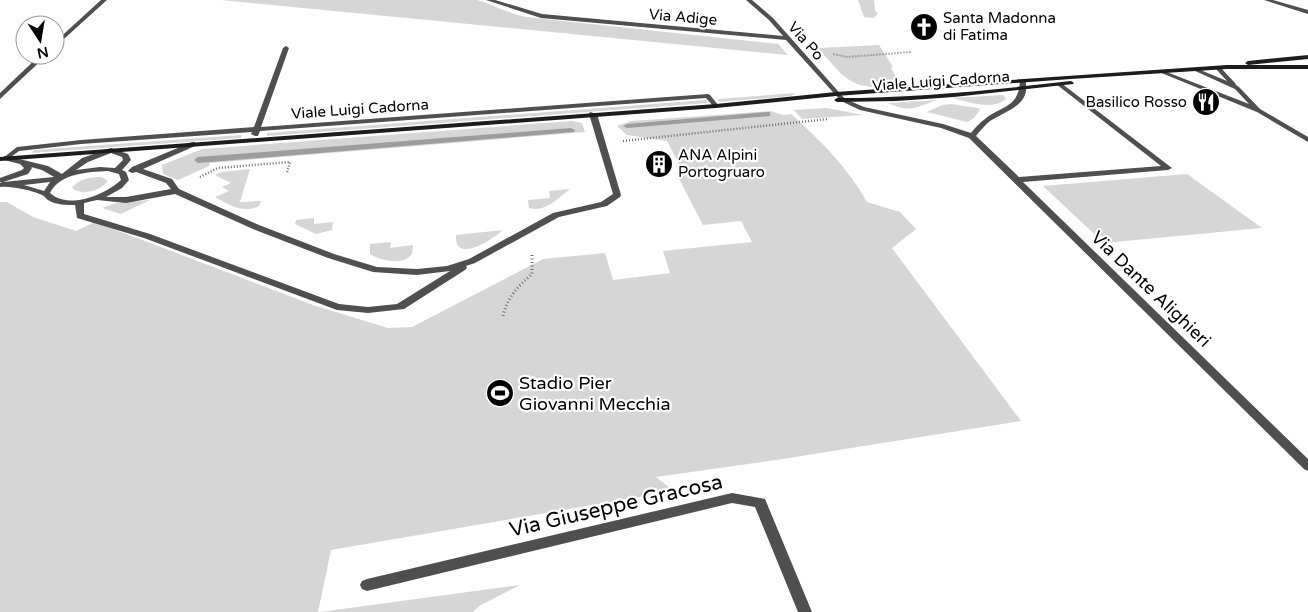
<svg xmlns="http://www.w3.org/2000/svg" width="1308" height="612" viewBox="0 0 1308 612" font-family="'Varela Round',sans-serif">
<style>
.green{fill:#d6d6d6}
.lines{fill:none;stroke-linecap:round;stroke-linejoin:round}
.stream{fill:#9d9d9d;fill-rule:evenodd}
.path-far2{stroke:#717171;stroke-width:2;stroke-dasharray:0.5 1;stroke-linecap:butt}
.path-far1{stroke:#717171;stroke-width:2.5;stroke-dasharray:1 2;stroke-linecap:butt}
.path{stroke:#717171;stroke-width:3;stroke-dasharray:1 2.5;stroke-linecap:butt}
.service{fill:#4f4f4f;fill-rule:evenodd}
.minor{fill:#4f4f4f;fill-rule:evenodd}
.secondary{fill:#1c1c1c;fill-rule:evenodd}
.labels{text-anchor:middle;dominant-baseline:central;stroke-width:4.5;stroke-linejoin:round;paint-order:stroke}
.far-street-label{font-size:15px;fill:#000;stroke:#fff}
.far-poi-label{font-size:15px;fill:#000;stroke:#fff;text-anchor:start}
.street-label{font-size:18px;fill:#000;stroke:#fff}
.poi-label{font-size:18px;fill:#000;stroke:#fff;text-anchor:start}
.near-street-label{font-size:21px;fill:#000;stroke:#fff}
</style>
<rect width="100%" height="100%" fill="#fff"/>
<!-- green -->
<g class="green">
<path d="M 221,0 L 477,0 C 494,5 509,14 526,17 L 778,44 L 788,55 Z"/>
<polygon points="858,0 874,0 875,11 878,13 874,18 864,17"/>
<path d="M 879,45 L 893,67 L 891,68 L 901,87 C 850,89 850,84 818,48 Z"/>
<polygon points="795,93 791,96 719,102 718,99"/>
<path d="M 1003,95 L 1006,99 C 992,111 969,102 952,98 Z"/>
<polygon points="706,100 708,103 267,136 267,133"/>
<path d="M 936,100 C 916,108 909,113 888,103 Z"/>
<polygon points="951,104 978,108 980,110 974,118 967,122 927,112 942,105"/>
<polygon points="827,108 863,115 802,119 794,110"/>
<path d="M 771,111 L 783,115 L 791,114 C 820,140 848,168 867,202 L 900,212 L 916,229 L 892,248 L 1021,421 L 776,460 L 656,477 L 674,491 L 331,550 L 318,612 L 0,612 L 0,202 L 7,202 L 33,217 L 76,231 L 95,222 L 313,305 L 388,328 L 412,327 L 543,259 L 605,253 L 613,280 L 670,273 L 663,251 L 752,242 L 741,221 L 703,225 L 676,173 L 683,172 L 667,141 L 627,135 L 617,126 L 631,121 Z"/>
<polygon points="572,121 582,123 585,132 210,163 209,166 178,180 163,174 162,165 202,149"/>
<polygon points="241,135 241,138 31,153 34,150"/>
<path d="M 250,169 L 240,202 L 261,201 L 259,206 C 242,214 230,205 215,197 L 229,191 L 222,187 L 231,183 L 215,175 L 222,172 Z"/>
<polygon points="1187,174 1262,228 1104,243 1043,186"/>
<path d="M 101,177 L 107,180 L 107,182 C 100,191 81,196 72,188 C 78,179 90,177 101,177 Z"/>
<path d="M 570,189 C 558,198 545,213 529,208 L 528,200 L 550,198 L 549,191 Z"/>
<polygon points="150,200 121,214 102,208 116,203"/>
<polygon points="314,218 314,224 333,222 332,230 316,234 295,224 296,220"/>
<path d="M 503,230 C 495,237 470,255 459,247 C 456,244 456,239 456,235 Z"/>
<path d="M 391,242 L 390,248 L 413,245 L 412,254 C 404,266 381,261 370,254 L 370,244 Z"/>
<polygon points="520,585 479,606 473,612 320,612"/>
</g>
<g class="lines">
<!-- stream -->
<g class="stream">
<polygon points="767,112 770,112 770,116 627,128 623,126 627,124"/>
<polygon points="571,128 575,130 574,132 198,163 194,160 198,157"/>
</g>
<!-- path-far2 -->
<polyline class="path-far2" points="833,54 847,57 911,52"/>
<!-- path-far1 -->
<g class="path-far1">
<polyline points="623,141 828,119"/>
<polyline points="200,177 218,168 290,162 287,173"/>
</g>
<!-- path -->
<path class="path" d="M 503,316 C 507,298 518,286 532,274 L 532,255"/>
<!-- service -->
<path class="service" d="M 590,112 L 597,114 L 621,195 L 620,197 L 607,206 L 559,217 L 475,263 L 466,266 L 467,268 L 465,270 L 404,309 L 368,313 L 337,310 L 144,238 L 77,218 L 75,205 C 67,205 56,205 48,200 C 45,198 46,197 42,195 C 30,190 12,186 0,187 L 0,183 L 2,182 L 0,182 L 0,178 L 22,170 L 24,168 L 20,164 L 4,160 L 4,156 L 7,156 L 48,166 L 62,174 L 82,158 L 111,148 L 128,154 L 131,160 L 122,170 L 126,172 L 129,180 L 122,188 L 106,197 L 126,197 L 171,189 L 166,183 L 136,172 L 132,173 L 128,171 L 132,167 L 192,142 L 195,142 L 195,146 L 143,169 L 172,179 L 179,189 L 259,225 L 334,254 L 377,267 L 417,269 L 447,266 L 469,259 L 553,213 L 601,202 L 613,194 L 589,114 ZM 111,153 L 122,157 L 123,160 L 115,168 L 100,167 L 76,170 L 88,162 ZM 31,167 L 42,170 L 54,177 L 3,182 L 28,174 L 32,168 ZM 108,171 L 119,174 L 121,180 C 105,195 69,210 50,193 C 60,173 88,172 108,171 ZM 50,182 L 44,191 L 24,185 ZM 175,194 L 253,229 L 328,258 L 373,272 L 417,275 L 450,271 L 397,304 L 368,307 L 339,304 L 150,234 L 84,214 L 84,203 L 97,200 L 126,203 Z"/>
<!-- minor -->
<g class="minor">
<polygon points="101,0 107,0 55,47 55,42"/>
<path d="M 486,0 L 495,0 L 542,14 L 783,36 L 769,20 L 746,0 L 752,0 L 773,18 L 845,99 L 864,107 L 943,124 L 971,133 C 975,128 979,123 985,119 C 1003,105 1019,108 1020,80 L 1025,79 C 1032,105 1007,110 990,121 C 985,125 980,131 976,136 L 1019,177 L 1161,166 L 1056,84 L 1061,83 L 1172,168 L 1168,170 L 1023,182 L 1308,459 L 1308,471 L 1304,469 L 969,138 L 941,128 L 860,110 L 841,101 L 786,40 L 541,18 Z"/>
<polygon points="1264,0 1273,0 1308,10 1308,14"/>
<polygon points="286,46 289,48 261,127 708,94 710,95 719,106 714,107 706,98 260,131 258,136 255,136 251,134 252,132 81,144 19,151 7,160 3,158 17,147 81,140 254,127 283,48"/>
<polygon points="40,55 47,55 0,99 0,93"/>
<polygon points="1216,67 1220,67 1235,83 1236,85 1239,87 1260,109 1308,137 1308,142 1257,112 1159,72 1164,71 1249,104 1235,89 1193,70 1198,69 1227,81 1216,69"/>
<polygon points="732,493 765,499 812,612 798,612 755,507 732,503 367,591 362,589 360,585 362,581 367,579"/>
</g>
<!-- secondary -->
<g class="secondary">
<polygon points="1308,55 1308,59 1248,65 1245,63 1248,61"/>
<polygon points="1227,65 1308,65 1308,69 1227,69 1071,79 836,96 716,108 0,161 0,157 716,104 836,92"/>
<path d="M 1071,81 L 1074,83 L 1073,84 L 954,97 L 896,101 L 837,102 L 834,100 L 837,98 C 915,98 993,90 1071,81 Z"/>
</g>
</g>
<!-- icons -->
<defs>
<g id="church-disc" transform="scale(1.4375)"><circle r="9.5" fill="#000" stroke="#fff"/><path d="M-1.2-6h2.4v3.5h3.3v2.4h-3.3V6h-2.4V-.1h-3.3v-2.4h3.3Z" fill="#fff"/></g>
<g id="restaurant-disc" transform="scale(1.4375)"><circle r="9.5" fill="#000" stroke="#fff"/><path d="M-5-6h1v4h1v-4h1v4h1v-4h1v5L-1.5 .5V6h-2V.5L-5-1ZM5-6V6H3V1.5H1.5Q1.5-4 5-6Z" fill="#fff"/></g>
<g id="building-disc" transform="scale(1.4375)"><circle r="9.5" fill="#000" stroke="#fff"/><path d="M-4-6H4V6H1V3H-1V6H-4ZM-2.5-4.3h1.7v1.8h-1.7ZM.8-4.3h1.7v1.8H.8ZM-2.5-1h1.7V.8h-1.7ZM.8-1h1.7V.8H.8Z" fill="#fff"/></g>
<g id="stadium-disc" transform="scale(1.4375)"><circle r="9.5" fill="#000" stroke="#fff"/><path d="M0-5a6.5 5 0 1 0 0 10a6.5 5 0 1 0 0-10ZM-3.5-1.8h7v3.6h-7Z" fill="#fff"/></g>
</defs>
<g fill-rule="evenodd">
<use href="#church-disc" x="924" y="27"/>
<use href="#restaurant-disc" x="1206" y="102"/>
<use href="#building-disc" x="659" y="164"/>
<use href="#stadium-disc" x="500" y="393"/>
</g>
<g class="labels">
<!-- far-street labels -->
<g class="far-street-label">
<text transform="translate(683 17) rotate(5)">Via Adige</text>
<text transform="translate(806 41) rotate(49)">Via Po</text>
<text transform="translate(941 81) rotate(-4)">Viale Luigi Cadorna</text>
<text transform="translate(360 109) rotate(-4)">Viale Luigi Cadorna</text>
</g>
<!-- far-poi labels -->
<g class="far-poi-label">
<text x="943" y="18">Santa Madonna<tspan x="943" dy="17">di Fatima</tspan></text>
<text x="1187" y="102" text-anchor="end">Basilico Rosso</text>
<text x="678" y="155">ANA Alpini<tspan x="678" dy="17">Portogruaro</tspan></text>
</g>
<!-- street labels -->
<g class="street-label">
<text transform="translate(1151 289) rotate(44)">Via Dante Alighieri</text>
</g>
<!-- poi labels -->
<g class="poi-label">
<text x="519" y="383">Stadio Pier<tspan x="519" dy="21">Giovanni Mecchia</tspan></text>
</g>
<!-- near-street labels -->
<g class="near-street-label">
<text transform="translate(616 506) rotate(-13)">Via Giuseppe Gracosa</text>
</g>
</g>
<!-- north arrow -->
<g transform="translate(40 40) rotate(168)"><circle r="24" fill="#ffffff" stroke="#999999"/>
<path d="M0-4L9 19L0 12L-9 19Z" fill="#000000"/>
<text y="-8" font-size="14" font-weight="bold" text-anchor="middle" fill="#000000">N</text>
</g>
</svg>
